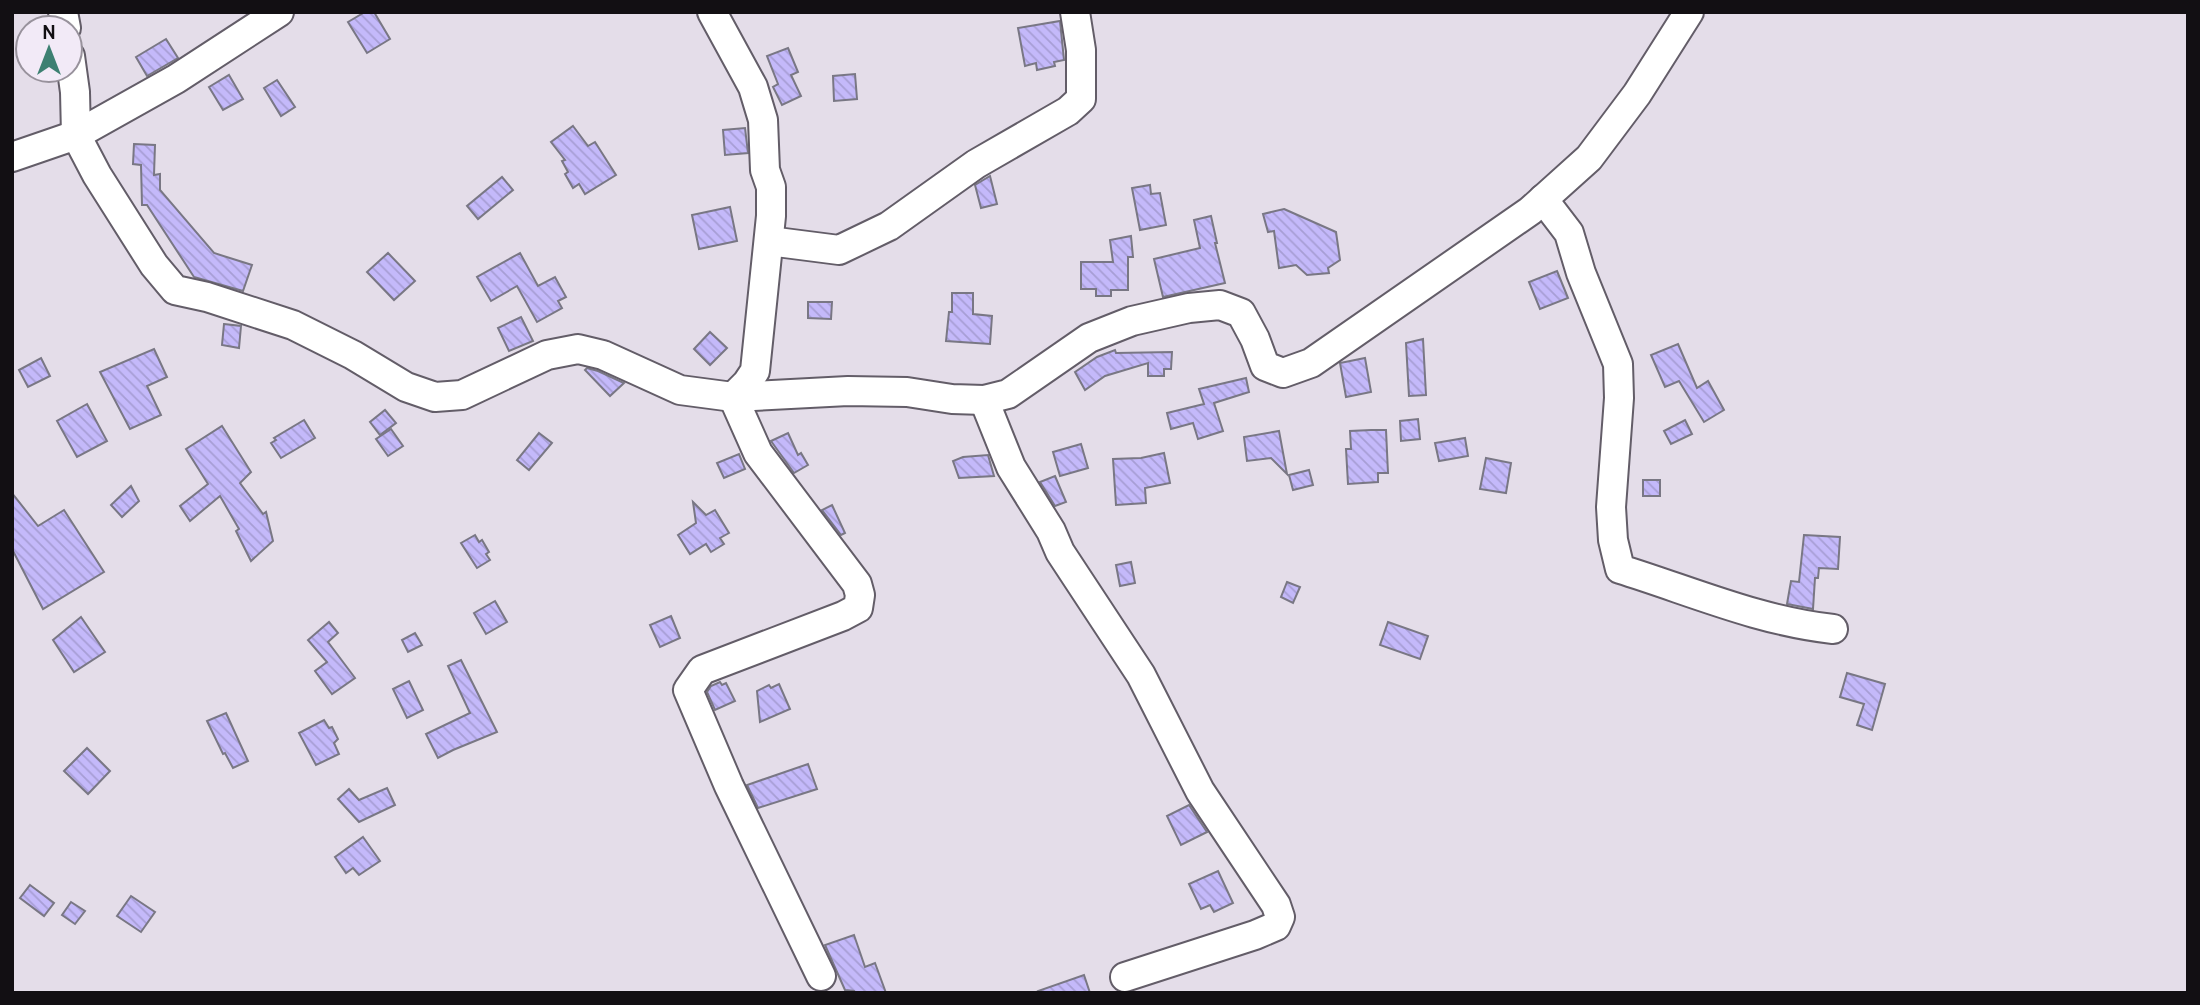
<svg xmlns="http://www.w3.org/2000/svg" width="2200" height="1005" viewBox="0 0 2200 1005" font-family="Cabin,sans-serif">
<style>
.building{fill:url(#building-back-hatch);stroke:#797784;stroke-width:2}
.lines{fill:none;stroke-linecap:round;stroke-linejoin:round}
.minor-casing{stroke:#635d68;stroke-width:32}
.minor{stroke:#fff;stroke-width:28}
</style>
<defs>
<pattern id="building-back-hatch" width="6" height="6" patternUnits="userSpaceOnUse" patternTransform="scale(1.75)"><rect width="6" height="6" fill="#c4b9fa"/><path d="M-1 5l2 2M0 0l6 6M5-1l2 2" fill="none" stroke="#a79ed5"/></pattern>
</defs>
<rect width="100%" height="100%" fill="#e4dde9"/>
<!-- building -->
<g class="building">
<polygon points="365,12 374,12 390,39 367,53 348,22"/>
<polygon points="1060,21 1064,60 1054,62 1055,66 1037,70 1036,63 1025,66 1018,28"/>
<polygon points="166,39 178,58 147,76 136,57"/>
<polygon points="788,48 798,72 791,75 801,96 782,105 773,87 778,84 767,56"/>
<polygon points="855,74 857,99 834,101 833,76"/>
<polygon points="229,75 243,99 223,110 209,87"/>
<polygon points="277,80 295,107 281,116 264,88"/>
<polygon points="573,126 588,146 595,142 616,175 585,194 579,184 573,188 565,174 568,172 562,161 565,160 551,142"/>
<polygon points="745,128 748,153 725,155 723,130"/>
<polygon points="134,144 155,145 154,175 160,174 160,190 214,253 252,265 243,291 194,277 147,205 142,205 141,165 133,164"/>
<polygon points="990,176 997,204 981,208 975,185"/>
<polygon points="502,177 513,190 478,219 467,206"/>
<polygon points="1150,185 1151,194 1160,193 1166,225 1140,230 1132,188"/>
<polygon points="730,207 737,241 699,249 692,215"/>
<polygon points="1284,209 1336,232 1340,260 1328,268 1329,273 1307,275 1296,265 1279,268 1274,231 1268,232 1263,214"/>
<polygon points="1211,216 1217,243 1215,243 1225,283 1163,297 1154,259 1200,248 1194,220"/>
<polygon points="1131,236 1133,257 1128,257 1128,290 1111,290 1111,296 1096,296 1096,289 1081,289 1081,262 1113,262 1110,240"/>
<polygon points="388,253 415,281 394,300 367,272"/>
<polygon points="520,253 538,286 555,277 566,297 558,301 562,308 537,322 517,286 491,301 477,277"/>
<polygon points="1557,271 1568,298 1540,309 1529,282"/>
<polygon points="952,293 973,293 973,314 992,316 990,344 946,341 949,312 952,312"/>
<polygon points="808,302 832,302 831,319 808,318"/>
<polygon points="521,317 533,341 509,351 498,328"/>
<polygon points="224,324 241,326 239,348 222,345"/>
<polygon points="710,332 727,348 710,365 694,349"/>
<polygon points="1423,339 1426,395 1409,396 1406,343"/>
<polygon points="1678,344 1697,388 1708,381 1724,410 1704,422 1679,381 1665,387 1651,355"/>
<polygon points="154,349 167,377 147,386 161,415 130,429 100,372"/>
<polygon points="1115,350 1116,353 1172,352 1171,369 1164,369 1164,376 1148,376 1148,363 1105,376 1085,390 1075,372 1097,357"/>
<polygon points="41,358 50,376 28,387 19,370"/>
<polygon points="1365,358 1371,392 1346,397 1340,363"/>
<polygon points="587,368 598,371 624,383 610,396 585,370"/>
<polygon points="1246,378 1249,392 1214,403 1223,431 1198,439 1193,423 1171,429 1167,413 1204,404 1199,389"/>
<polygon points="87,404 107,441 77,457 57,421"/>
<polygon points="385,410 396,423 380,435 370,422"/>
<polygon points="1418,419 1420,439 1401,441 1400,421"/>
<polygon points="304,420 315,438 281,458 271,443 276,440 274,438"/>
<polygon points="1685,420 1692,434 1671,444 1664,431"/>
<polygon points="222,426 251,472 240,483 263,514 266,512 273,541 251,561 236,531 239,529 220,496 190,521 180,506 208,484 186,449"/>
<polygon points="391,429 403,446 388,456 376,439"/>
<polygon points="1371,430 1386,430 1388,473 1378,473 1378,482 1348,484 1346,449 1351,449 1350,431"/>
<polygon points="1279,431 1287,474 1271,458 1247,461 1244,437"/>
<polygon points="539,433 552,443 529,470 517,460"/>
<polygon points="788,433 798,455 801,453 808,465 794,473 771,441"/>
<polygon points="1465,438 1468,456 1439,461 1435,443"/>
<polygon points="1081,444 1088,468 1060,476 1053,452"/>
<polygon points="1164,453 1170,483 1145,488 1146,503 1116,505 1113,459 1141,458"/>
<polygon points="739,454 745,469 724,478 717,463"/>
<polygon points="988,455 994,476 959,478 953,461 963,457"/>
<polygon points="1486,458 1511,463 1506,493 1480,489"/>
<polygon points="1309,470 1313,485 1293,490 1289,475"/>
<polygon points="1055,476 1066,502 1055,506 1040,482"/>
<rect x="1643" y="480" width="17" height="16"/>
<polygon points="131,486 139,501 122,517 111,505"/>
<polygon points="12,493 38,526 64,510 104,572 43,609 12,549"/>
<polygon points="693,502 706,515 715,510 729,533 720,538 724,544 711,552 706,544 690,554 678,535 696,523"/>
<polygon points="832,505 845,533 841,535 822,510"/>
<polygon points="475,535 479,542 482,540 489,552 486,554 490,560 477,568 461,543"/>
<polygon points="1804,535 1840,537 1838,569 1819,568 1818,578 1815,578 1813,609 1787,604 1791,581 1799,582"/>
<polygon points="1131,562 1135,583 1120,586 1116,565"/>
<polygon points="1287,582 1300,587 1293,603 1281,597"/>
<polygon points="495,601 507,622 486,634 474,613"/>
<polygon points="671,616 680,638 660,647 650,625"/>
<polygon points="81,617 105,652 74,672 53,640"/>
<polygon points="329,622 338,633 328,642 355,678 332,694 315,671 327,662 308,640"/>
<polygon points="1388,622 1428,636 1420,659 1380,645"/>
<polygon points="415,633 422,645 408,652 402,640"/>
<polygon points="461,660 497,732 453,750 438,758 426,734 470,713 448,666"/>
<polygon points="1847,673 1885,684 1872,730 1857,725 1864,704 1840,697"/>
<polygon points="409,681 423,710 407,718 393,689"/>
<polygon points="720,682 722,685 726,683 735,701 715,710 707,692 711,686"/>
<polygon points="779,684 790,709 760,722 757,691 769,685 771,688"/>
<polygon points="226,713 248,761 233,768 225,753 223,754 207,721"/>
<polygon points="324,720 329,728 332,727 338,739 334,743 339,754 316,765 299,733"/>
<polygon points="87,748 110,771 88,794 64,771"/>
<polygon points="808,764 817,789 758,808 747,785"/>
<polygon points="387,788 395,805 359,822 338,799 349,789 359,800"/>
<polygon points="1189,805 1207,832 1181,845 1167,816"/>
<polygon points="363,837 380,861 359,875 353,868 346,873 335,857"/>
<polygon points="1218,871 1233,903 1214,912 1210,905 1201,909 1189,884"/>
<polygon points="30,885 54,903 44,916 20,898"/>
<polygon points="131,896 155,912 141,932 117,916"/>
<polygon points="71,902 85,911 75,924 62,915"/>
<polygon points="854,935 865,967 875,963 886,993 855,993 854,991 845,990 825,945"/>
<polygon points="1084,975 1090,993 1039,993 1038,991"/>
</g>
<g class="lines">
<!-- minor casing -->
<g class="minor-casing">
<g id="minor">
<polyline points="63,12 66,28"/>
<polyline points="712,12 753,87 763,120 765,170 771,187 771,216 755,371 747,383 733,397 758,453 857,584 860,595 858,608 843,616 702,670 688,690 729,786 821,976"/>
<polyline points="70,56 75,92 76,135"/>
<polyline points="76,135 176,79 279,12"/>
<polyline points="12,157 76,135 97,175 154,265 175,290 207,297 293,325 353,355 406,387 435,397 462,395 547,355 578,349 603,355 680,390 733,397 848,391 907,392 952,399 984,400 1008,394 1089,338 1132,321 1189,308 1220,305 1241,313 1255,339 1265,366 1283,373 1311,363 1530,211 1589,158 1637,94 1689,12"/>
<path d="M 1543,199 L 1569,233 L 1581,273 L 1618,364 L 1619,398 L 1611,507 L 1613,540 L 1620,569 C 1691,591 1759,621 1833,629"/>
<polyline points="769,241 839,250 889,226 976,164 1068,111 1081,99 1081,50 1075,12"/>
<polyline points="984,400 1011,467 1051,531 1060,552 1141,675 1200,791 1276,905 1280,917 1276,926 1255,935 1125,977"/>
</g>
</g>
<!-- minor -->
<use href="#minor" class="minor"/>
</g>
<!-- border -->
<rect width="2200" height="1005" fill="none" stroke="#120f13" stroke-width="28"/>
<!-- north arrow -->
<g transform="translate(49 49)"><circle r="33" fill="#f2eaf7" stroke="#98929c" stroke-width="2"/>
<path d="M0-5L12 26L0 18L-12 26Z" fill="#3d8072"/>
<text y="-10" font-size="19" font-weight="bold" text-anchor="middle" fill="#120f13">N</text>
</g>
</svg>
